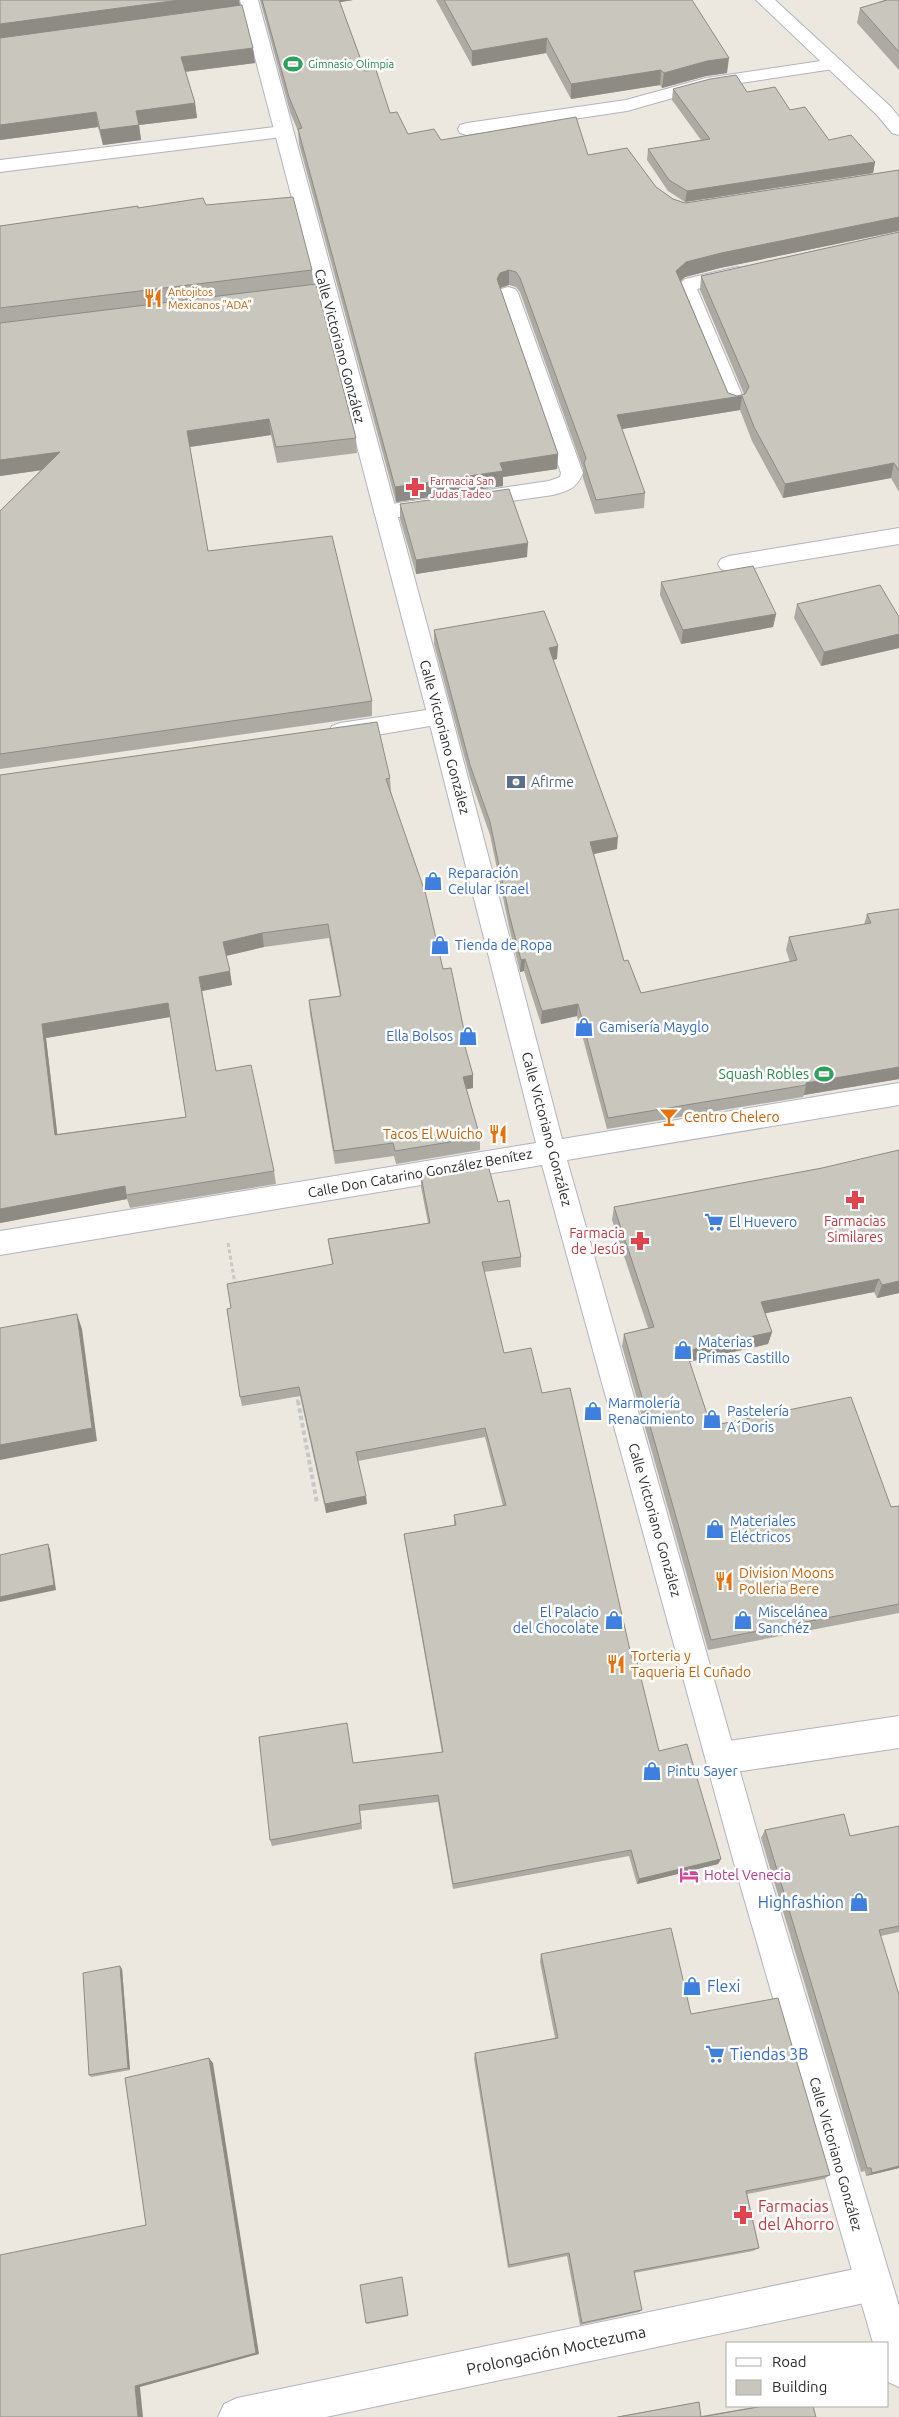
<svg xmlns="http://www.w3.org/2000/svg" width="899" height="2417" viewBox="0 0 899 2417" font-family="Ubuntu,sans-serif">
<style>
.lines{fill:none;stroke-linecap:round;stroke-linejoin:round}
.service-casing{stroke:#b2b3bf;stroke-width:2}
.minor-casing{stroke:#b2b3bf;stroke-width:2}
.secondary-casing{stroke:#b2b3bf;stroke-width:2}
.path-far1{stroke:#c8c8c8;stroke-width:3;stroke-dasharray:4 2.5;stroke-linecap:butt}
.path{stroke:#c8c8c8;stroke-width:4;stroke-dasharray:4.5 3;stroke-linecap:butt}
.service{fill:#fff;fill-rule:evenodd}
.minor{fill:#fff;fill-rule:evenodd}
.secondary{fill:#fff;fill-rule:evenodd}
.wall{fill:#adaaa3;fill-rule:evenodd}
.shaded-wall{fill:#8d8b84}
.building{fill:#c9c6bd;stroke:#8d8b84;fill-rule:evenodd}
.labels{text-anchor:middle;dominant-baseline:central;stroke-width:5;stroke-linejoin:round;paint-order:stroke}
.far-leisure-label{font-size:11px;fill:#27864d;stroke:#fff;text-anchor:start}
.far-food-label{font-size:11px;fill:#c56008;stroke:#fff;text-anchor:start}
.far-health-label{font-size:11px;fill:#be3a42;stroke:#fff;text-anchor:start}
.street-label{font-size:14px;fill:#2c2c2c;stroke:#fff}
.service-label{font-size:14px;fill:#4e5e75;stroke:#fff;text-anchor:start}
.shop-label{font-size:14px;fill:#366cbe;stroke:#fff;text-anchor:start}
.leisure-label{font-size:14px;fill:#27864d;stroke:#fff;text-anchor:end}
.food-label{font-size:14px;fill:#c56008;stroke:#fff;text-anchor:start}
.health-label{font-size:14px;fill:#be3a42;stroke:#fff}
.hotel-label{font-size:14px;fill:#b23c85;stroke:#fff;text-anchor:start}
.near-shop-label{font-size:16px;fill:#366cbe;stroke:#fff;text-anchor:start}
.near-health-label{font-size:16px;fill:#be3a42;stroke:#fff;text-anchor:start}
.near-street-label{font-size:16px;fill:#2c2c2c;stroke:#fff}
</style>
<rect width="100%" height="100%" fill="#ede8df"/>
<g class="lines">
<!-- service casing -->
<g class="service-casing">
<g id="service">
<polygon points="283,126 290,128 292,132 290,136 0,172 0,160"/>
<polygon points="899,1716 899,1748 722,1774 711,1769 706,1758 711,1747 722,1742"/>
</g>
</g>
<!-- minor casing -->
<g class="minor-casing">
<g id="minor">
<polygon points="834,59 840,60 843,64 840,68 708,88 627,111 467,135 460,133 458,129 460,125 467,123 626,100 706,78"/>
<polygon points="737,267 744,269 747,273 744,277 697,289 745,402 742,407 735,409 728,407 725,402 676,287 685,279"/>
<path d="M 508,287 L 515,289 L 518,293 L 583,473 C 577,488 568,491 553,495 L 385,519 L 377,517 L 374,512 L 377,507 L 385,505 L 549,481 L 560,477 L 561,473 L 498,293 L 501,289 Z"/>
<polygon points="899,528 899,544 729,572 721,569 718,564 721,559 729,556"/>
<polygon points="440,708 448,711 452,717 448,723 340,741 332,738 328,732 332,726 340,723"/>
<polygon points="874,2265 887,2270 892,2283 887,2296 874,2301 326,2417 218,2417 224,2404 237,2398"/>
</g>
</g>
<!-- secondary casing -->
<g class="secondary-casing">
<g id="secondary">
<polygon points="240,0 258,0 452,717 562,1139 899,1083 899,1105 567,1160 769,1874 899,2306 899,2387 888,2382 888,2343 873,2343 737,1874 542,1165 0,1255 0,1231 536,1143 428,717"/>
<polygon points="756,0 775,0 891,107 899,117 899,135 892,133 877,115"/>
</g>
</g>
<!-- path-far1 -->
<g class="path-far1">
<polyline points="228,1243 235,1284"/>
<polyline points="296,1393 298,1402"/>
</g>
<!-- path -->
<polyline class="path" points="298,1401 317,1503"/>
<!-- service -->
<use href="#service" class="service"/>
<!-- minor -->
<use href="#minor" class="minor"/>
<!-- secondary -->
<use href="#secondary" class="secondary"/>
</g>
<!-- wall -->
<g class="wall">
<polygon points="0,0 239,0 240,5 255,63 185,72 195,103 197,118 139,125 141,140 103,145 98,127 0,140"/>
<polygon points="260,0 353,0 340,2 365,71 390,113 408,134 441,140 588,155 656,187 673,199 685,203 899,170 899,231 720,268 685,277 681,281 728,393 737,396 744,394 700,290 701,276 899,232 899,492 891,478 783,498 752,441 740,410 622,429 645,493 644,508 595,514 583,478 583,469 520,292 516,287 509,285 500,288 558,454 557,469 503,477 503,486 396,502 299,144 298,131 290,112"/>
<polygon points="436,0 692,0 727,73 706,76 662,88 660,85 571,99 546,53 472,66"/>
<polygon points="885,0 899,0 899,70 857,23 860,8"/>
<polygon points="673,89 747,92 790,110 829,140 875,162 873,173 685,202 668,191 647,160 648,149 701,140 672,100"/>
<polygon points="206,205 312,270 313,284 356,438 357,453 277,463 271,435 190,447 208,551 372,701 372,716 0,769 0,511 41,470 0,476 0,226 138,208"/>
<polygon points="400,504 527,557 416,574 400,519"/>
<polygon points="661,582 776,614 773,627 681,644 660,595"/>
<polygon points="797,604 899,617 899,648 821,666 794,618"/>
<polygon points="434,630 557,659 553,660 617,849 594,854 624,961 641,993 790,962 786,950 789,937 864,925 867,914 899,909 899,1079 804,1095 803,1097 607,1129 577,1016 541,1024 524,971 520,972 509,927 490,835 470,778 434,644"/>
<path d="M 0,776 L 390,778 L 391,792 L 443,969 L 473,1075 L 473,1088 L 466,1089 L 480,1137 L 480,1150 L 396,1164 L 394,1156 L 335,1164 L 310,1014 L 309,1000 L 340,996 L 329,938 L 264,947 L 226,955 L 232,985 L 202,991 L 216,1071 L 274,1171 L 276,1184 L 130,1208 L 127,1199 L 0,1223 ZM 170,1017 L 186,1117 L 57,1134 L 46,1038 Z"/>
<polygon points="822,1168 899,1293 877,1298 874,1292 765,1313 772,1332 768,1344 689,1362 711,1426 891,1507 899,1506 899,1613 708,1650 622,1346 624,1334 648,1328 612,1220 614,1207"/>
<polygon points="421,1176 498,1202 521,1257 521,1267 484,1272 504,1353 542,1393 632,1659 659,1751 721,1859 718,1864 637,1884 629,1856 453,1889 438,1802 360,1811 362,1829 272,1846 270,1840 353,1763 442,1753 405,1542 404,1534 454,1525 454,1515 503,1506 485,1437 358,1461 367,1504 326,1513 300,1396 242,1406 240,1397 231,1308 332,1264 328,1239 428,1223 421,1187"/>
<polygon points="899,1826 899,1932 881,1936 899,2168 866,2176 865,2171 861,2172 761,1838 765,1830 850,1836"/>
<polygon points="541,1954 691,2014 830,2175 824,2179 747,2194 759,2248 753,2251 634,2273 642,2310 639,2312 580,2325 567,2256 508,2268 474,2059 475,2053 555,2038 540,1962"/>
<polygon points="122,1969 130,2070 91,2077 89,2075"/>
<polygon points="402,2277 408,2316 367,2324 366,2323"/>
<polygon points="699,2402 701,2416 760,2406 813,2406 816,2417 615,2417"/>
</g>
<!-- shaded-wall -->
<g class="shaded-wall">
<polygon points="179,0 239,0 240,7 0,40 0,24"/>
<polygon points="335,0 353,0 335,3"/>
<polygon points="547,38 546,53 472,66 472,51"/>
<polygon points="253,48 255,63 183,72 181,57"/>
<polygon points="729,58 727,73 706,76 662,88 664,73 707,61"/>
<polygon points="661,70 660,85 571,99 571,84"/>
<polygon points="195,103 197,118 139,125 141,140 103,145 100,130 136,111"/>
<polygon points="96,112 98,127 0,140 0,125"/>
<polygon points="875,162 873,173 685,202 687,191"/>
<polygon points="899,217 899,231 720,268 685,277 675,286 676,271 686,262 721,253"/>
<polygon points="509,270 509,285 500,288 497,279 500,273"/>
<polygon points="742,396 740,410 616,430 617,415"/>
<polygon points="269,419 271,435 189,447 187,431"/>
<polygon points="60,452 64,467 0,476 0,460"/>
<polygon points="558,454 557,469 503,477 503,486 396,502 395,487 500,463"/>
<polygon points="894,463 891,478 783,498 785,484"/>
<polygon points="528,543 527,557 416,574 416,560"/>
<polygon points="776,614 773,627 681,644 683,630"/>
<polygon points="899,634 899,648 821,666 824,652"/>
<polygon points="558,646 557,659 548,661 549,648"/>
<polygon points="618,837 617,849 589,855 590,842"/>
<polygon points="262,933 264,947 226,956 223,942"/>
<polygon points="525,959 524,971 520,972 521,960"/>
<polygon points="230,971 232,985 202,991 199,977"/>
<polygon points="168,1003 170,1017 46,1038 59,1148 55,1135 42,1024"/>
<polygon points="578,1004 577,1016 541,1024 542,1011"/>
<polygon points="465,1035 465,1049 462,1036"/>
<polygon points="899,1067 899,1079 804,1095 806,1085 806,1083"/>
<polygon points="473,1075 473,1088 463,1090 463,1077"/>
<polygon points="125,1186 127,1199 0,1223 0,1209"/>
<polygon points="879,1279 874,1292 757,1315 761,1302"/>
<polygon points="899,1281 899,1293 877,1298 882,1285"/>
<polygon points="77,1314 82,1329 97,1441 0,1460 0,1445"/>
<polygon points="772,1332 768,1344 683,1363 686,1351"/>
<polygon points="366,1496 367,1504 326,1513 325,1504"/>
<polygon points="48,1544 50,1549 56,1590 0,1602 0,1597"/>
<polygon points="721,1859 718,1864 637,1884 639,1879"/>
<polygon points="120,1966 122,1969 130,2070 128,2068"/>
<polygon points="209,2058 213,2063 259,2354 140,2387 143,2417 138,2417 135,2386"/>
<polygon points="899,2166 899,2168 866,2176 872,2173"/>
</g>
<!-- building -->
<g class="building">
<polygon points="0,0 179,0 0,24"/>
<polygon points="262,0 339,0 365,71 376,70 390,113 397,112 408,134 434,129 441,140 576,117 588,155 627,148 656,187 673,199 685,203 899,170 899,217 721,253 686,262 676,271 728,393 737,396 745,394 749,387 701,276 899,232 899,471 894,463 785,484 754,427 742,396 617,415 645,493 596,500 584,463 586,458 520,278 516,272 509,270 500,273 497,279 558,454 500,463 503,471 395,487 298,129 302,128 289,97"/>
<polygon points="444,0 692,0 729,58 707,61 664,73 661,70 571,84 547,38 472,51"/>
<polygon points="887,0 899,0 899,52 860,8"/>
<polygon points="242,5 253,48 181,57 195,103 136,111 139,125 100,130 96,112 0,125 0,38"/>
<polygon points="736,75 747,92 775,87 790,110 805,107 829,140 851,135 875,162 687,191 669,180 648,149 710,139 673,89 710,79"/>
<polygon points="293,197 312,270 0,308 0,226 138,206 138,208 203,198 206,205"/>
<polygon points="316,284 356,438 276,447 269,419 187,431 208,551 332,536 372,701 0,754 0,511 60,452 0,460 0,323"/>
<polygon points="509,489 528,543 416,560 400,504"/>
<polygon points="753,566 776,614 683,630 661,582"/>
<polygon points="880,585 899,617 899,634 824,652 797,604"/>
<polygon points="544,611 558,646 549,648 618,837 590,842 624,961 628,960 641,993 797,960 789,937 871,923 867,914 899,909 899,1067 806,1083 806,1085 608,1118 578,1004 542,1011 525,959 521,960 509,914 490,822 470,765 434,630"/>
<path d="M 377,722 L 390,778 L 386,779 L 426,895 L 443,969 L 451,968 L 465,1035 L 462,1036 L 473,1075 L 463,1077 L 480,1137 L 395,1151 L 393,1143 L 334,1151 L 309,1000 L 341,996 L 328,924 L 262,933 L 223,942 L 230,971 L 199,977 L 216,1071 L 251,1065 L 274,1171 L 126,1195 L 125,1186 L 0,1209 L 0,775 ZM 168,1003 L 186,1117 L 55,1135 L 42,1024 Z"/>
<polygon points="899,1150 899,1281 882,1285 879,1279 761,1302 772,1332 686,1351 711,1426 851,1397 891,1507 899,1506 899,1604 711,1640 624,1334 654,1327 614,1207 822,1168"/>
<polygon points="488,1165 498,1202 509,1200 521,1257 482,1262 504,1353 531,1348 542,1393 570,1388 632,1659 636,1658 659,1751 687,1744 721,1859 639,1879 631,1850 453,1884 438,1795 359,1805 361,1823 270,1840 259,1737 347,1723 353,1763 443,1752 404,1534 456,1525 454,1515 506,1505 485,1428 356,1452 366,1496 325,1504 299,1387 240,1397 227,1309 231,1308 227,1284 333,1264 328,1239 430,1223 421,1176"/>
<polygon points="77,1314 92,1428 0,1445 0,1328"/>
<polygon points="48,1544 54,1585 0,1597 0,1555"/>
<polygon points="844,1814 850,1836 899,1826 899,1926 879,1930 899,1995 899,2166 872,2173 871,2168 867,2168 765,1830"/>
<polygon points="671,1928 691,2014 778,1998 830,2175 746,2191 759,2248 634,2271 642,2310 582,2323 569,2253 509,2265 475,2053 558,2038 541,1954"/>
<polygon points="120,1966 128,2068 89,2075 83,1973"/>
<polygon points="209,2058 256,2353 135,2386 138,2417 0,2417 0,2255 146,2225 125,2078"/>
<polygon points="402,2277 408,2315 366,2323 360,2285"/>
<polygon points="699,2402 701,2417 764,2406 813,2406 816,2417 618,2417"/>
</g>
<!-- icons -->
<defs>
<g id="stadium-bare" transform="scale(1.5)"><path d="M0-5a6.5 5 0 1 0 0 10a6.5 5 0 1 0 0-10ZM-3.5-1.8h7v3.6h-7Z" fill="#2e9e5b" stroke="#fff" stroke-width="2.5" paint-order="stroke"/></g>
<g id="restaurant-bare" transform="scale(1.5)"><path d="M-5-6h1v4h1v-4h1v4h1v-4h1v5L-1.5 .5V6h-2V.5L-5-1ZM5-6V6H3V1.5H1.5Q1.5-4 5-6Z" fill="#e8710a" stroke="#fff" stroke-width="2.5" paint-order="stroke"/></g>
<g id="pharmacy-bare" transform="scale(1.5)"><path d="M-2-6h4v4h4v4h-4v4h-4v-4h-4v-4h4Z" fill="#e0444e" stroke="#fff" stroke-width="2.5" paint-order="stroke"/></g>
<g id="bank-bare" transform="scale(1.5)"><path d="M-6-4H6V4H-6ZM0-2.3a2.3 2.3 0 1 0 0 4.6a2.3 2.3 0 1 0 0-4.6Z" fill="#5c6f8a" stroke="#fff" stroke-width="2.5" paint-order="stroke"/></g>
<g id="shop-bare" transform="scale(1.5)"><path d="M-5-2.5h2.3a2.7 3.5 0 0 1 5.4 0H5L5.5 6h-11ZM-1.5-2.5h3a1.5 2.3 0 0 0-3 0Z" fill="#3f7fe0" stroke="#fff" stroke-width="2.5" paint-order="stroke"/></g>
<g id="bar-bare" transform="scale(1.5)"><path d="M-6-5H6L.8 .8V4.5H3.5V6h-7V4.5H-.8V.8Z" fill="#e8710a" stroke="#fff" stroke-width="2.5" paint-order="stroke"/></g>
<g id="supermarket-bare" transform="scale(1.5)"><path d="M-6-5.5h2.5l.6 2H6L4.5 2H-2.5L-4.4-4H-6ZM-1.5 3.2a1.3 1.3 0 1 0 .1 0ZM3 3.2a1.3 1.3 0 1 0 .1 0Z" fill="#3f7fe0" stroke="#fff" stroke-width="2.5" paint-order="stroke"/></g>
<g id="hotel-bare" transform="scale(1.5)"><path d="M-6-4.5h1.5V1H6V5H4.5V3h-9V5H-6ZM-4 0a1.8 1.8 0 1 1 3.6 0ZM.5 0V-2.5h3Q6-2.5 6 0Z" fill="#d1479c" stroke="#fff" stroke-width="2.5" paint-order="stroke"/></g>
</defs>
<g fill-rule="evenodd">
<use href="#stadium-bare" x="293" y="64"/>
<use href="#restaurant-bare" x="153" y="298"/>
<use href="#pharmacy-bare" x="415" y="487"/>
<use href="#bank-bare" x="516" y="782"/>
<use href="#shop-bare" x="433" y="881"/>
<use href="#shop-bare" x="440" y="945"/>
<use href="#shop-bare" x="584" y="1027"/>
<use href="#shop-bare" x="468" y="1036"/>
<use href="#stadium-bare" x="824" y="1074"/>
<use href="#bar-bare" x="669" y="1117"/>
<use href="#restaurant-bare" x="498" y="1134"/>
<use href="#pharmacy-bare" x="855" y="1200"/>
<use href="#supermarket-bare" x="714" y="1222"/>
<use href="#pharmacy-bare" x="640" y="1241"/>
<use href="#shop-bare" x="683" y="1350"/>
<use href="#shop-bare" x="593" y="1411"/>
<use href="#shop-bare" x="712" y="1419"/>
<use href="#shop-bare" x="715" y="1529"/>
<use href="#restaurant-bare" x="724" y="1581"/>
<use href="#shop-bare" x="614" y="1620"/>
<use href="#shop-bare" x="743" y="1620"/>
<use href="#restaurant-bare" x="616" y="1664"/>
<use href="#shop-bare" x="652" y="1771"/>
<use href="#hotel-bare" x="689" y="1875"/>
<use href="#shop-bare" x="859" y="1902"/>
<use href="#shop-bare" x="692" y="1986"/>
<use href="#supermarket-bare" x="715" y="2054"/>
<use href="#pharmacy-bare" x="743" y="2215"/>
</g>
<g class="labels">
<!-- far-leisure labels -->
<g class="far-leisure-label">
<text x="308" y="64">Gimnasio Olimpia</text>
</g>
<!-- far-food labels -->
<g class="far-food-label">
<text x="168" y="292">Antojitos<tspan x="168" dy="13">Mexicanos "ADA"</tspan></text>
</g>
<!-- far-health labels -->
<g class="far-health-label">
<text x="430" y="481">Farmacia San<tspan x="430" dy="13">Judas Tadeo</tspan></text>
</g>
<!-- street labels -->
<g class="street-label">
<text transform="translate(340 346) rotate(75)">Calle Victoriano González</text>
<text transform="translate(445 737) rotate(75)">Calle Victoriano González</text>
<text transform="translate(547 1129) rotate(75)">Calle Victoriano González</text>
<text transform="translate(420 1173) rotate(-10)">Calle Don Catarino González Benítez</text>
<text transform="translate(655 1520) rotate(74)">Calle Victoriano González</text>
<text transform="translate(836 2154) rotate(74)">Calle Victoriano González</text>
</g>
<!-- service labels -->
<g class="service-label">
<text x="531" y="782">Afirme</text>
</g>
<!-- shop labels -->
<g class="shop-label">
<text x="448" y="873">Reparación<tspan x="448" dy="16">Celular Israel</tspan></text>
<text x="455" y="945">Tienda de Ropa</text>
<text x="599" y="1027">Camisería Mayglo</text>
<text x="453" y="1036" text-anchor="end">Ella Bolsos</text>
<text x="729" y="1222">El Huevero</text>
<text x="698" y="1342">Materias<tspan x="698" dy="16">Primas Castillo</tspan></text>
<text x="608" y="1403">Marmolería<tspan x="608" dy="16">Renacimiento</tspan></text>
<text x="727" y="1411">Pastelería<tspan x="727" dy="16">A´Doris</tspan></text>
<text x="730" y="1521">Materiales<tspan x="730" dy="16">Eléctricos</tspan></text>
<text x="599" y="1612" text-anchor="end">El Palacio<tspan x="599" dy="16">del Chocolate</tspan></text>
<text x="758" y="1612">Miscelánea<tspan x="758" dy="16">Sanchéz</tspan></text>
<text x="667" y="1771">Pintu Sayer</text>
</g>
<!-- leisure labels -->
<g class="leisure-label">
<text x="809" y="1074">Squash Robles</text>
</g>
<!-- food labels -->
<g class="food-label">
<text x="684" y="1117">Centro Chelero</text>
<text x="483" y="1134" text-anchor="end">Tacos El Wuicho</text>
<text x="739" y="1573">Division Moons<tspan x="739" dy="16">Polleria Bere</tspan></text>
<text x="631" y="1656">Torteria y<tspan x="631" dy="16">Taqueria El Cuñado</tspan></text>
</g>
<!-- health labels -->
<g class="health-label">
<text x="855" y="1221">Farmacias<tspan x="855" dy="16">Similares</tspan></text>
<text x="625" y="1233" text-anchor="end">Farmacia<tspan x="625" dy="16">de Jesús</tspan></text>
</g>
<!-- hotel labels -->
<g class="hotel-label">
<text x="704" y="1875">Hotel Venecia</text>
</g>
<!-- near-shop labels -->
<g class="near-shop-label">
<text x="844" y="1902" text-anchor="end">Highfashion</text>
<text x="707" y="1986">Flexi</text>
<text x="730" y="2054">Tiendas 3B</text>
</g>
<!-- near-health labels -->
<g class="near-health-label">
<text x="758" y="2206">Farmacias<tspan x="758" dy="18">del Ahorro</tspan></text>
</g>
<!-- near-street labels -->
<g class="near-street-label">
<text transform="translate(556 2350) rotate(-12)">Prolongación Moctezuma</text>
</g>
</g>
<!-- legend -->
<rect x="726" y="2342" width="162" height="65" fill="#ffffff" stroke="#ababab"/>
<rect x="736" y="2358" width="25" height="8" fill="#ffffff" stroke="#ababab"/>
<text x="772" y="2367" font-size="15" fill="#2c2c2c">Road</text>
<rect x="736" y="2380" width="25" height="15" fill="#c9c6bd" stroke="#ababab"/>
<text x="772" y="2392" font-size="15" fill="#2c2c2c">Building</text>
</svg>
